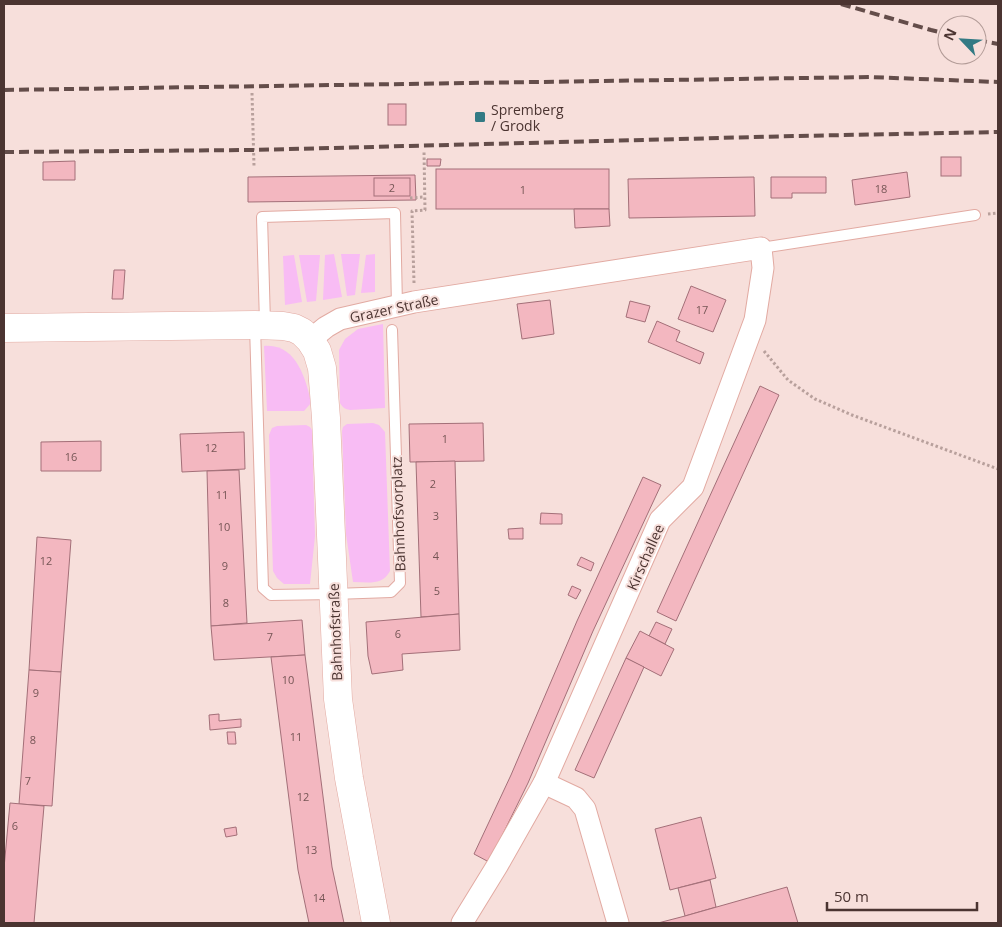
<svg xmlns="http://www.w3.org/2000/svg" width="1002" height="927" viewBox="0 0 1002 927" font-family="'Open Sans',sans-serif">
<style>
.green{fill:#f8bcf4}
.building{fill:#f3b7c0;stroke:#a36f78}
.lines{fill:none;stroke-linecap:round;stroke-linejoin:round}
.lane-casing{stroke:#e2aaa2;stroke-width:12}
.street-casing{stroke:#e2aaa2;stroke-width:23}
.secondary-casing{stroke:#e2aaa2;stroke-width:29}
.path{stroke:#b8a09c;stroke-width:3;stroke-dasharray:2.5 2.5;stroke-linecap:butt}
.lane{stroke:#fff;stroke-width:10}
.street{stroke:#fff;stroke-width:21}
.secondary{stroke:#fff;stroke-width:28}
.rail{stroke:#644d4a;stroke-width:4;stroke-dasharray:10 5;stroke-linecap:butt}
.poi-dot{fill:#337a84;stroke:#f7dfdb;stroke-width:2}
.labels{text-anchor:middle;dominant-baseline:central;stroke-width:4;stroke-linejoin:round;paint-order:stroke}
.number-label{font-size:11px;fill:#755555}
.poi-label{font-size:14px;fill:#4b3431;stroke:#f7dfdb;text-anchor:start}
.street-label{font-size:14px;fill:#4b3431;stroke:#f7dfdb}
</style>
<rect width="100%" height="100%" fill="#f7dfdb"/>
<!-- green -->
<g class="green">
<polygon points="334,254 342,297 323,300 325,255"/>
<polygon points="341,254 360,254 355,295 347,296"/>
<polygon points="375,254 375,292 361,293 366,255"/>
<polygon points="294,255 302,302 285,305 283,256"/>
<polygon points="299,255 320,255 316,301 307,302"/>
<path d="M 383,324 L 385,408 L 350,410 C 345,409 343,408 340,403 L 339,350 L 345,339 L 358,329 Z"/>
<path d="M 264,346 C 296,343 306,379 311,403 L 304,411 L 267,411 Z"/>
<path d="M 373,423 L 379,425 L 385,432 L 390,571 C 382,586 368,582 353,582 L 346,534 L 342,431 L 343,427 L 347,424 Z"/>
<polygon points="306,425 310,427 312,430 315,536 310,584 284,584 277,578 273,571 269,435 272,428 277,426"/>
</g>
<!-- building -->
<g class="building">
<rect x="388" y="104" width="18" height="21"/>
<rect x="941" y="157" width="20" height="19"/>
<polygon points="427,159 441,159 440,166 427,166"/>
<polygon points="75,161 75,180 43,180 43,162"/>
<rect x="436" y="169" width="173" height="40"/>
<polygon points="907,172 910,197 855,205 852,180"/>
<polygon points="415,175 416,200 248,202 248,177"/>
<polygon points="754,177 755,216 629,218 628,179"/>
<polygon points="771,177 826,177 826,193 792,193 792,198 771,198"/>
<rect x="374" y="178" width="36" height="18"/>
<polygon points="574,209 609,209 610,226 575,228"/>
<polygon points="114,270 125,270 123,299 112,299"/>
<polygon points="691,286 726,300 713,332 678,319"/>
<polygon points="550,300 554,334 522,339 517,304"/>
<polygon points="630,301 650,306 645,322 626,317"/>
<polygon points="657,321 680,331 676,341 704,353 700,364 648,342"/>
<polygon points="760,386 779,395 676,621 657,612"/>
<polygon points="483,423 484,461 410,462 409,424"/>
<polygon points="244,432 245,469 182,472 180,434"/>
<polygon points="101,441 101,471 41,471 41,442"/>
<polygon points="455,461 459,614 421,617 416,462"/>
<polygon points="239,470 247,623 211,626 207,471"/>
<polygon points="643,477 661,485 593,631 528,783 489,862 474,854 511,775 577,621"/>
<polygon points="541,513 562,514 562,524 540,524"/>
<polygon points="523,528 523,539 509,539 508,529"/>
<polygon points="37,537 71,540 61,672 29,670"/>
<polygon points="581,557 594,563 591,571 577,565"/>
<polygon points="572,586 581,590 576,599 568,595"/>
<polygon points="459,614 460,650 402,654 403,670 372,674 368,656 366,622"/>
<polygon points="302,620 305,655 214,660 211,626"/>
<polygon points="656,622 672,629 665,644 649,636"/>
<polygon points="640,631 674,649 661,676 626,658"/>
<polygon points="305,655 332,867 344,923 309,923 298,870 271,657"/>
<polygon points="626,658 644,667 594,778 575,770"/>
<polygon points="29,670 61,672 52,806 19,804"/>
<polygon points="219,714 219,721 241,719 241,727 210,730 209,715"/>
<polygon points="227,732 235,732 236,744 228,744"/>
<polygon points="10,803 44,806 34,923 4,923 4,868"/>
<polygon points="701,817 716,878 670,890 655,829"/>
<polygon points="236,827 237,835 226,837 224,829"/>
<polygon points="710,880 716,907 685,916 678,888"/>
<polygon points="787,887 798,923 658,923 685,916"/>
</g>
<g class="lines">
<!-- lane casing -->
<g class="lane-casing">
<g id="lane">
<polyline points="761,248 975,215"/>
<polyline points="265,323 262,217 395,213 397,306"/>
<polyline points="255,326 263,588 271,595 334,594 391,592 400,583 392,330"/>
</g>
</g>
<!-- street casing -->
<g class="street-casing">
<g id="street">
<polyline points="310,340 326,327 340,319 414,302 761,248 763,268 755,320 693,487 660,520 544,783 497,866 462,923"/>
<polyline points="544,783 576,798 585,809 618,923"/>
</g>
</g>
<!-- secondary casing -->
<g class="secondary-casing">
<polyline id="secondary" points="4,328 255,325 283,326 294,328 302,332 310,340 317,351 322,368 326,418 338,699 349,778 376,923"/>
</g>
<!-- path -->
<g class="path">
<polyline points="252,93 254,166"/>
<polyline points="410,198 424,197"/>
<polyline points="988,214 998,213"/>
<polyline points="414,283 412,211 425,210 424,151"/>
<polyline points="764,351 788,380 815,399 852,415 998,469"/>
</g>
<!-- lane -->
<use href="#lane" class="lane"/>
<!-- street -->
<use href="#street" class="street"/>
<!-- secondary -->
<use href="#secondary" class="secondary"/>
<!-- rail -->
<g class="rail">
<polyline points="841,4 931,30 947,34"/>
<polyline points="977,40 998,44"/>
<polyline points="4,90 870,77 998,82"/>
<polyline points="4,152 253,150 796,136 998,132"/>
</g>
</g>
<!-- markers -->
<rect class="poi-dot" x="474" y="111" width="12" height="12" rx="2.5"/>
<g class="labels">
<!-- number labels -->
<g class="number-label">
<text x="392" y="187">2</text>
<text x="881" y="188">18</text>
<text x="523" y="189">1</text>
<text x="702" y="309">17</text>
<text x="445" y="438">1</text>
<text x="211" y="447">12</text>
<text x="71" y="456">16</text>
<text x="433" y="483">2</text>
<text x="222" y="494">11</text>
<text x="436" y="515">3</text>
<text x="224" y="526">10</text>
<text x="436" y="555">4</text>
<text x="46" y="560">12</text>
<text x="225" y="565">9</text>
<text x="437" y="590">5</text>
<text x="226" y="602">8</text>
<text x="398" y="633">6</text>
<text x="270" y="636">7</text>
<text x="288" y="679">10</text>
<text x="36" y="692">9</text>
<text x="296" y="736">11</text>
<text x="33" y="739">8</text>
<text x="28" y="780">7</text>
<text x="303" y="796">12</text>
<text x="15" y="825">6</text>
<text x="311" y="849">13</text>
<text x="319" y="897">14</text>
</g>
<!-- poi labels -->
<g class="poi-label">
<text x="491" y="109">Spremberg<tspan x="491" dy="16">/ Grodk</tspan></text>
</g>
<!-- street labels -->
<g class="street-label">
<text transform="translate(394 308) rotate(-12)">Grazer Straße</text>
<text transform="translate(398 514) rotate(-92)">Bahnhofsvorplatz</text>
<text transform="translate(645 557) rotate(-66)">Kirschallee</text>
<text transform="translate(335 632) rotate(-92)">Bahnhofstraße</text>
</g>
</g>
<!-- border -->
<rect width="1002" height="927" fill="none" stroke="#4b3431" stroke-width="10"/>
<!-- north arrow -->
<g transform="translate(962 40) rotate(295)"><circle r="24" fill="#f7dfdb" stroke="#b29b97"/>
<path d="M0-4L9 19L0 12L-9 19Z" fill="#337a84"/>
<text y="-8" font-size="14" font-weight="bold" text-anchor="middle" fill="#4b3431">N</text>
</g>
<!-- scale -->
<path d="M827 902v8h150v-8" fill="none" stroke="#4b3431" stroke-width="2.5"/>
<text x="834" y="902" font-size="15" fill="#4b3431" stroke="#f7dfdb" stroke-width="4" paint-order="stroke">50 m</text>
</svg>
